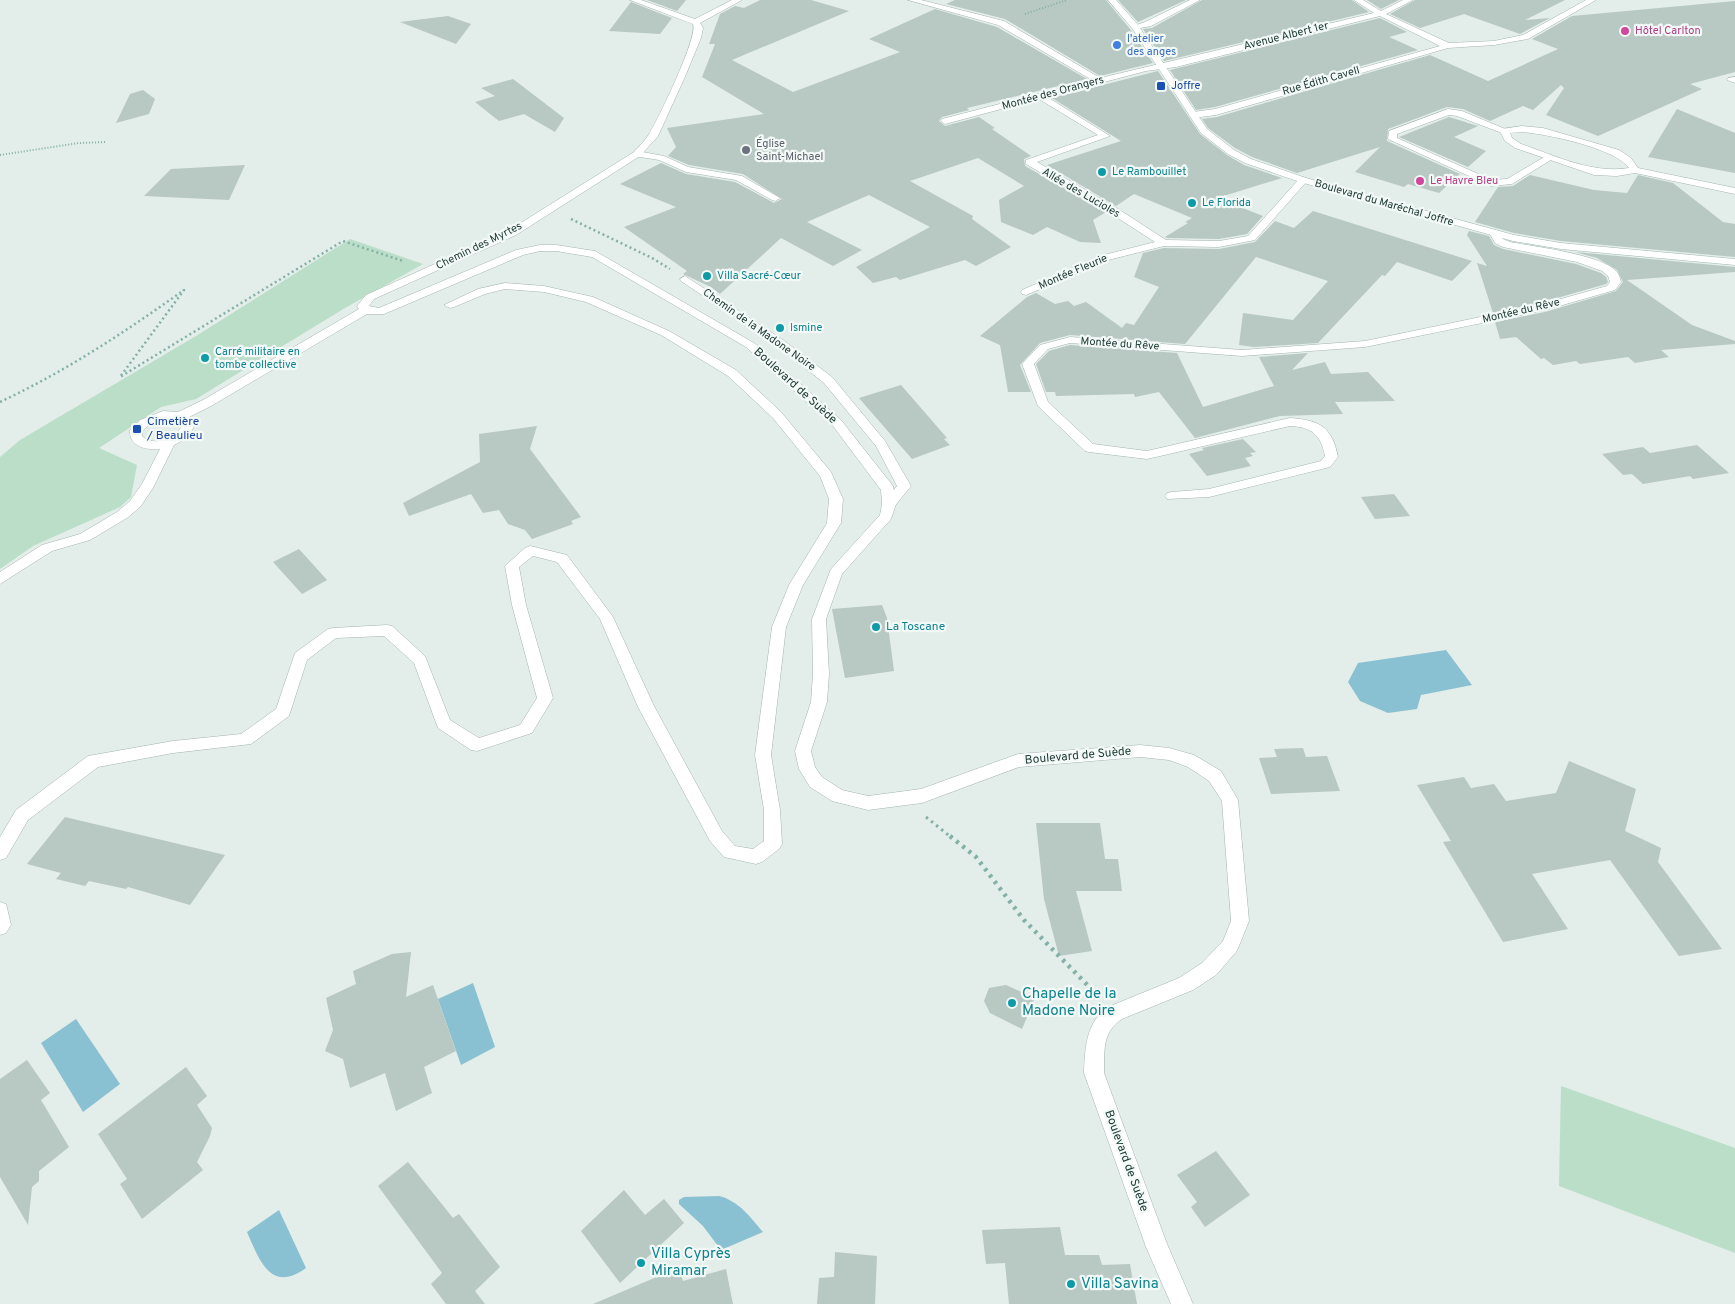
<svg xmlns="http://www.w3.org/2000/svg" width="1735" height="1304" viewBox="0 0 1735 1304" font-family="Overpass,sans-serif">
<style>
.green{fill:#bbdec8}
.water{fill:#8ac1d2}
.building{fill:#b8c8c3}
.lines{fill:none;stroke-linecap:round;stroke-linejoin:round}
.service-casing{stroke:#a5b5b1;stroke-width:1}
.minor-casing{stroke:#a5b5b1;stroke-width:1}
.secondary-casing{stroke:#a1b9b2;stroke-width:1}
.path-far3{stroke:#83b1a7;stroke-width:2;stroke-dasharray:1 2;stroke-linecap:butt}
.path-far2{stroke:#83b1a7;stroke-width:2.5;stroke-dasharray:2 3;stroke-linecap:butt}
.path-far1{stroke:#83b1a7;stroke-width:3;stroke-dasharray:2.5 4;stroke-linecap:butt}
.path{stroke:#83b1a7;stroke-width:4.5;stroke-dasharray:3 5;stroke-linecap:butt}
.service{fill:#fff;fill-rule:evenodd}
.minor{fill:#fff;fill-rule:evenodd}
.secondary{fill:#fff;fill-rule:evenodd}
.hotel-dot{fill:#d1479c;stroke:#f3f9f7;stroke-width:2}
.shop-dot{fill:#3f7fe0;stroke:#f3f9f7;stroke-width:2}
.transit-dot{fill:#1a4fb4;stroke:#f3f9f7;stroke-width:2}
.worship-dot{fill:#6b7280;stroke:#f3f9f7;stroke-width:2}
.culture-dot{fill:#0f9aa8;stroke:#f3f9f7;stroke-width:2}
.labels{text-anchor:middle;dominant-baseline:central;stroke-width:4.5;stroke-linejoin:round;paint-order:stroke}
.far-hotel-label{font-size:11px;fill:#b23c85;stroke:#f3f9f7;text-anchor:start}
.far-street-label{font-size:11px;fill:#223e39;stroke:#f3f9f7}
.far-shop-label{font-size:11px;fill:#366cbe;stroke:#f3f9f7;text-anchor:start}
.far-transit-label{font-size:11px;fill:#164399;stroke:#f3f9f7;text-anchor:start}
.far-worship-label{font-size:11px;fill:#5b616d;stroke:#f3f9f7;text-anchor:start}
.far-culture-label{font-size:11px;fill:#0d838f;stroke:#f3f9f7;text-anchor:start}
.street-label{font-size:12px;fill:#223e39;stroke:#f3f9f7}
.transit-label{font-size:12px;fill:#164399;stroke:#f3f9f7;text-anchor:start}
.culture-label{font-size:12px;fill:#0d838f;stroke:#f3f9f7;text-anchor:start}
.near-culture-label{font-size:15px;fill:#0d838f;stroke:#f3f9f7;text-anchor:start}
</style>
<rect width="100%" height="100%" fill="#e3ede9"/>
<!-- green -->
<g class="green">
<polygon points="350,239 423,264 345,308 196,399 161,407 99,448 137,465 131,497 120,507 33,546 0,569 0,457 20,440 196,336"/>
<polygon points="1561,1086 1735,1148 1735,1253 1559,1186"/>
</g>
<!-- water -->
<g class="water">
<polygon points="1446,650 1472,685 1421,695 1417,709 1388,713 1360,701 1348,682 1358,663"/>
<polygon points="473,983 495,1047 461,1065 438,999"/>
<polygon points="76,1019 120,1084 83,1112 41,1043"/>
<path d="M 719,1196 C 739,1201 750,1217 763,1232 L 721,1250 L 703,1226 L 679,1204 L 679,1200 L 684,1197 Z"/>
<path d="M 279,1210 L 306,1268 C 270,1294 259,1259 247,1232 Z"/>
</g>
<!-- building -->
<g class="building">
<polygon points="647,0 686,0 677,11"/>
<polygon points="760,0 811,0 849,11 732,60 793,92 900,52 869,39 935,9 997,27 1087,79 967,108 969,110 942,117 939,121 945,126 979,117 995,128 992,129 1031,156 1024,159 1025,166 1106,212 1093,220 1101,243 1080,242 1047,227 1033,235 1001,222 999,200 1024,186 978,158 910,181 973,216 972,219 1011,247 976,266 965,260 900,280 896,277 873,283 856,267 930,227 869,195 807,222 862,250 833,266 781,238 720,294 711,287 683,274 687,271 624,227 676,207 620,184 661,163 686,174 735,182 774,203 782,199 743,174 689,165 668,156 676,147 667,128 764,114 702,77 715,44 709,44 720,14 735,6 744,8"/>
<polygon points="955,0 1106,0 1130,29 1153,63 1100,76 1005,19 946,4"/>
<polygon points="1118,0 1186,0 1138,22"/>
<polygon points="1202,0 1352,0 1369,12 1164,61 1143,29 1152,28"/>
<polygon points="1367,0 1399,0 1381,9"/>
<polygon points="1415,0 1565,0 1525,20 1550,18 1520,34 1464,14 1420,28 1390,14"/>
<polygon points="1735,1 1735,72 1690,84 1702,89 1598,136 1546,115 1564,88 1561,85 1533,110 1523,106 1490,121 1463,109 1447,107 1388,129 1387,141 1460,174 1439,193 1408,184 1404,187 1355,172 1380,147 1297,173 1252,157 1235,148 1208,128 1202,119 1217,117 1430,55 1488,81 1558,49 1532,39 1572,16"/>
<polygon points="631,2 672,18 660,34 609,31"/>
<polygon points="448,16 471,24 456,44 400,22"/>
<polygon points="1380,18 1407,32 1389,37 1418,50 1215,107 1196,110 1170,70"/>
<polygon points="1158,71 1200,134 1227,155 1244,165 1282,178 1217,198 1263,216 1247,234 1219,239 1167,238 1165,237 1188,223 1185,222 1192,218 1134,194 1116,206 1047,165 1121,141 1052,98"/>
<polygon points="513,79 564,118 555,132 524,114 499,121 475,102 495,96 481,88"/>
<polygon points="143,90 155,99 149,114 116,123 130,94"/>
<polygon points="1677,109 1735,133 1735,173 1648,157"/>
<polygon points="1449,117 1478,126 1454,137 1486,151 1468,167 1399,137"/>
<polygon points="245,165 229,200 144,196 171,169"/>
<polygon points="1530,175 1594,190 1627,193 1638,175 1673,183 1723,222 1735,224 1735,257 1561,241 1514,233 1475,222 1498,187 1513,186"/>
<polygon points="1313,211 1472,261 1452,281 1397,262 1385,276 1382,275 1318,343 1254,347 1239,345 1243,313 1293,320 1328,281 1256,257 1185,344 1070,335 1040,343 1020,365 1031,392 1008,392 1000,345 980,336 1027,297 1036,293 1055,304 1068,301 1074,306 1086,302 1122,328 1126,323 1134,325 1159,287 1134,277 1143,253 1164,248 1219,249 1255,242 1275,221 1294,228"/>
<polygon points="1469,231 1489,236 1494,245 1503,249 1576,264 1601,273 1606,277 1608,282 1606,284 1543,302 1493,313 1477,263 1487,266 1467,235"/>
<polygon points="1575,252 1735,267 1735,272 1627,280 1692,325 1735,341 1735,344 1661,350 1669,357 1635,363 1628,357 1580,364 1576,361 1553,365 1544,358 1541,359 1516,337 1500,339 1495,322 1545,312 1616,291 1623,282 1617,270 1597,258"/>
<polygon points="1070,345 1177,353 1203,407 1274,386 1259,357 1308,353 1292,370 1325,362 1331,374 1368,372 1395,401 1335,402 1343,414 1280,416 1195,438 1159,392 1135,397 1134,394 1056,396 1055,392 1046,392 1036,364 1049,351"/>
<polygon points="901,385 947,438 944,439 950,445 912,459 859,398"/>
<polygon points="537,426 530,449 581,517 571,521 573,524 532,539 525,530 508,524 499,510 483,513 471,494 409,516 403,503 480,462 479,434"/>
<polygon points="1243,439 1256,452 1250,453 1253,456 1245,458 1251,466 1207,476 1189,454 1204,450 1202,448"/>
<polygon points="1697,445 1729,473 1693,479 1690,476 1643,484 1632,474 1623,475 1602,454 1643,447 1650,453"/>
<polygon points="1394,494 1410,516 1375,519 1361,497"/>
<polygon points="299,549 327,580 302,594 273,562"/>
<polygon points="882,605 887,618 894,671 845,678 832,609"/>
<polygon points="1303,748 1306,757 1327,756 1340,791 1271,794 1259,758 1277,757 1274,749"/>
<polygon points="1569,761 1636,789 1625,831 1661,848 1658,862 1722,949 1679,956 1610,860 1532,874 1568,929 1503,942 1443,842 1451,841 1417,785 1464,777 1471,788 1494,784 1506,801 1556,793"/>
<polygon points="65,817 225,855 190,905 128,887 126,889 89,881 85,886 56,879 61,873 27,864"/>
<polygon points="1036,823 1100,823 1105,859 1118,859 1122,891 1076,891 1092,951 1059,956 1044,899"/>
<polygon points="411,952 406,997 433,985 456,1051 424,1067 432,1093 396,1111 385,1073 350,1088 343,1059 325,1051 333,1030 326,998 356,984 353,971 392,954"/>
<polygon points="1006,985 1035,998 1022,1029 990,1013 984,1001 989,988"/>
<polygon points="27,1060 50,1093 41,1100 69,1147 39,1171 39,1181 32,1187 28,1225 0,1177 0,1079"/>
<polygon points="186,1067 207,1096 197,1105 212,1128 210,1136 197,1162 203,1170 142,1219 120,1184 127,1179 98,1134"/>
<polygon points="1216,1151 1250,1195 1205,1227 1191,1207 1197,1202 1177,1175"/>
<polygon points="408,1162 453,1218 459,1214 500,1267 475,1291 485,1304 446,1304 431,1284 442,1273 378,1186"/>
<polygon points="624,1190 645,1215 664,1199 684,1223 620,1283 581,1231"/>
<polygon points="1060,1227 1065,1255 1099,1255 1102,1265 1130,1264 1137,1304 1009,1304 1005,1263 986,1264 982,1230"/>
<polygon points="835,1252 877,1256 875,1304 817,1304 819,1278 834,1277"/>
<polygon points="678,1268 683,1281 726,1269 733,1304 593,1304"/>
</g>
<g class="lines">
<!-- service casing -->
<g class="service-casing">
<g id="service">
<polygon points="1735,77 1735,83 1727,80 1728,78"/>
<polygon points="1448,109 1462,111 1510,131 1505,134 1502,133 1457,116 1449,115 1397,134 1397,138 1492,180 1507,179 1546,156 1552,156 1554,158 1512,184 1491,186 1388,139 1389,131"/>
<polygon points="637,151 664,156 688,167 742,176 780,198 775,201 772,200 736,180 686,172 659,160 634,156 632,154"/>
<polygon points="685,276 783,340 832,377 885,441 911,486 894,507 884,507 882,504 897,486 876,446 824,383 775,344 681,281 680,279"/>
<polygon points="505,283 544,286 593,297 669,331 736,370 781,412 831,472 843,499 841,523 803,585 786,627 771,755 780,810 782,844 779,849 762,862 756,864 724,857 710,841 638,707 600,619 557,562 533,556 519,567 526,605 553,698 532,733 477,751 471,750 438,728 414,663 384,636 336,638 307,660 289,716 251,744 173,753 98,767 28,820 6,858 0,860 0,837 16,810 88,756 173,741 241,734 276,709 295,653 328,629 333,628 387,625 392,626 425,656 450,720 479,738 520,725 537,698 512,605 505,566 525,548 530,546 567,555 613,617 654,706 722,831 735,846 753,849 764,841 764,810 755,755 772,627 789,585 827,523 829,499 820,476 773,418 728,376 661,335 586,302 544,292 505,289 485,294 454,307 450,308 444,305 478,289"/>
<polygon points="0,902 6,904 11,925 6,933 0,935"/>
</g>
</g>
<!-- minor casing -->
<g class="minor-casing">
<g id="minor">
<path d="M 630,0 L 641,0 L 695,19 L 732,0 L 742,0 L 700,23 L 703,28 L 701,38 L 684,79 L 658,136 L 640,156 L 516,235 L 374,299 L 369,306 L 379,308 L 516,250 L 540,245 L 556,245 L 595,251 L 754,343 L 841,420 L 893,486 L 896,504 L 891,519 L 842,574 L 826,619 L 829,674 L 827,702 L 811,751 L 815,767 L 822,777 L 842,790 L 868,796 L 921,789 L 1018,754 L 1140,745 L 1169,748 L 1194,755 L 1221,771 L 1238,800 L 1249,921 L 1239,946 L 1236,952 L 1216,975 L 1193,990 L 1122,1019 C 1101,1034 1105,1050 1104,1073 L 1167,1244 L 1193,1304 L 1171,1304 L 1146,1247 L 1084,1073 C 1085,1048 1086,1022 1108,1007 L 1179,978 L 1202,963 L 1223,941 L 1231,921 L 1222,801 L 1209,781 L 1188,767 L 1169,760 L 1140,757 L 1019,767 L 922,803 L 868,810 L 832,801 L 810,787 L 799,769 L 795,751 L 811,702 L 813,674 L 812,619 L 831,569 L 880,515 L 882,504 L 881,490 L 833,426 L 746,347 L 592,257 L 556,251 L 540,251 L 523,255 L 384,314 L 367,314 L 211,406 L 189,417 L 195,423 C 193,433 183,441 174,445 L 153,488 L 140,507 L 127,518 L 90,540 L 52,551 L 0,584 L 0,572 L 42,545 L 80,534 L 117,512 L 130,501 L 142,484 L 160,449 C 146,450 129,447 130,430 L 140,420 L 163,411 L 178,412 L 203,400 L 359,309 L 357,306 L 366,295 L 508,231 L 634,152 C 639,146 645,141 649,134 C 658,120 699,35 693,24 ZM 164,419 L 177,420 L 183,424 C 177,438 154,448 142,436 L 142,431 L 149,425 Z"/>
<polygon points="908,0 921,0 1004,21 1100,78 1374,13 1354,0 1363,0 1381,11 1403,0 1413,0 1386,14 1449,43 1494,41 1523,35 1586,0 1596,0 1528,39 1494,45 1448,48 1216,115 1193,118 1189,115 1193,112 1215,109 1440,46 1380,16 1176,67 1146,71 1047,97 1110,136 1037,162 1115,207 1166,240 1219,241 1248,236 1300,178 1303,177 1308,180 1255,240 1219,247 1164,246 1108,260 1026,295 1022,294 1021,292 1022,290 1100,256 1155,242 1107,211 1026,164 1026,160 1098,135 1039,99 945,124 941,121 942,119 1092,80 998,25"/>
<polygon points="1190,0 1200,0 1151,26 1135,29 1131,27 1145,22"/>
<path d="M 1522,126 L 1543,128 L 1619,150 L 1631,158 L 1638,168 L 1735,188 L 1735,194 L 1635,173 L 1617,176 L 1594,175 L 1515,148 L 1505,141 L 1500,131 L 1502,129 ZM 1522,132 C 1547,134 1615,148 1629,168 C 1592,174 1556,156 1521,144 L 1512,138 L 1510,133 Z"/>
<path d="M 1495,231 L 1499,232 L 1503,239 L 1510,242 C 1535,247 1599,254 1616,271 C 1619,274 1620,278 1621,282 L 1615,290 L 1545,310 L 1365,347 L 1242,356 L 1070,343 L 1048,349 L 1034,364 L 1048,402 L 1093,444 L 1147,451 L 1290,418 C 1320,420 1332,427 1338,457 L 1330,467 L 1209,497 L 1167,499 L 1165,496 L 1167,493 L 1172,492 L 1209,489 L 1321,461 L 1325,456 C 1321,435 1312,427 1290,426 L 1147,459 L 1089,452 L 1085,451 L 1038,406 L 1022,364 L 1040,345 L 1070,337 L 1242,350 L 1365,341 L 1543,304 L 1607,286 L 1610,282 L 1608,276 L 1602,271 L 1577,262 L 1503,247 L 1495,243 L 1490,234 Z"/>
</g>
</g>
<!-- secondary casing -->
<g class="secondary-casing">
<polygon id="secondary" points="1108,0 1116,0 1138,25 1207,129 1234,150 1251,159 1306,178 1514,235 1561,243 1735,259 1735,265 1561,249 1513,241 1300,182 1245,163 1228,154 1201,133 1132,28"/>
</g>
<!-- path-far3 -->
<g class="path-far3">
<polyline points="1025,14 1067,0"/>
<polyline points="0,155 79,143 107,142"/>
</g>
<!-- path-far2 -->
<g class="path-far2">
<polyline points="571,219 652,258 670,269"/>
<path d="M 0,402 C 66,371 125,332 184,290 L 120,377 L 343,241 L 403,261"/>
</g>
<!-- path-far1 -->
<polyline class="path-far1" points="926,817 952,838"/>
<!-- path -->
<polyline class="path" points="950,836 976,857 1024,920 1098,996"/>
<!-- service -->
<use href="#service" class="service"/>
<!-- minor -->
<use href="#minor" class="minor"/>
<!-- secondary -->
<use href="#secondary" class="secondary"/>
</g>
<!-- markers -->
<g class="hotel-dot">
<circle cx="1625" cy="31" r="5"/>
<circle cx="1420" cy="181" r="5"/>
</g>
<circle class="shop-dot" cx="1117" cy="45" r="5"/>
<g class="transit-dot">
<rect x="1156" y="81" width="10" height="10" rx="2.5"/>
<rect x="132" y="424" width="10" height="10" rx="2.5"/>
</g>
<circle class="worship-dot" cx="746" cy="150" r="5"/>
<g class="culture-dot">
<circle cx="1102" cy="172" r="5"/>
<circle cx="1192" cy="203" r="5"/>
<circle cx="707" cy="276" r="5"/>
<circle cx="780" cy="328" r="5"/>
<circle cx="205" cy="358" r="5"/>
<circle cx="876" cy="627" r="5"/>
<circle cx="1012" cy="1003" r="5"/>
<circle cx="641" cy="1263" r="5"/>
<circle cx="1071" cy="1284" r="5"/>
</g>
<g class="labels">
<!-- far-hotel labels -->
<g class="far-hotel-label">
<text x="1635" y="31">Hôtel Carlton</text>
<text x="1430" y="181">Le Havre Bleu</text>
</g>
<!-- far-street labels -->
<g class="far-street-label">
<text transform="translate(1286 36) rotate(-14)">Avenue Albert 1er</text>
<text transform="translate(1321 81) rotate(-16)">Rue Édith Cavell</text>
<text transform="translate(1053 93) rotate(-15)">Montée des Orangers</text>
<text transform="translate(1081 193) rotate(30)">Allée des Lucioles</text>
<text transform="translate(1384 203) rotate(16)">Boulevard du Maréchal Joffre</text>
<text transform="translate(479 246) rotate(-26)">Chemin des Myrtes</text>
<text transform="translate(1073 272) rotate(-23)">Montée Fleurie</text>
<text transform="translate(1521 311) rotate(-13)">Montée du Rêve</text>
<text transform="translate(759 330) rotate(35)">Chemin de la Madone Noire</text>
<text transform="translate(1120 344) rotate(4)">Montée du Rêve</text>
</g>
<!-- far-shop labels -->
<g class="far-shop-label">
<text x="1127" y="39">l'atelier<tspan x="1127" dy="13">des anges</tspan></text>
</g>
<!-- far-transit labels -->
<g class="far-transit-label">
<text x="1171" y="86">Joffre</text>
</g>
<!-- far-worship labels -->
<g class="far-worship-label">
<text x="756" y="144">Église<tspan x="756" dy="13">Saint-Michael</tspan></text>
</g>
<!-- far-culture labels -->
<g class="far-culture-label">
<text x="1112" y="172">Le Rambouillet</text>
<text x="1202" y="203">Le Florida</text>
<text x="717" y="276">Villa Sacré-Cœur</text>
<text x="790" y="328">Ismine</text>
<text x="215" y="352">Carré militaire en<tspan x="215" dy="13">tombe collective</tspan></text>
</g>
<!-- street labels -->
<g class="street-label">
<text transform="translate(795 386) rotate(42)">Boulevard de Suède</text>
<text transform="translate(1078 756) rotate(-5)">Boulevard de Suède</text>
<text transform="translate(1126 1161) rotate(70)">Boulevard de Suède</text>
</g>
<!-- transit labels -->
<g class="transit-label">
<text x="147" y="422">Cimetière<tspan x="147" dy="14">/ Beaulieu</tspan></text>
</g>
<!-- culture labels -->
<g class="culture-label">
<text x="886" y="627">La Toscane</text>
</g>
<!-- near-culture labels -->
<g class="near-culture-label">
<text x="1022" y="994">Chapelle de la<tspan x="1022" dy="17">Madone Noire</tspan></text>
<text x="651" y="1254">Villa Cyprès<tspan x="651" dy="17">Miramar</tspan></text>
<text x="1081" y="1284">Villa Savina</text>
</g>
</g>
</svg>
